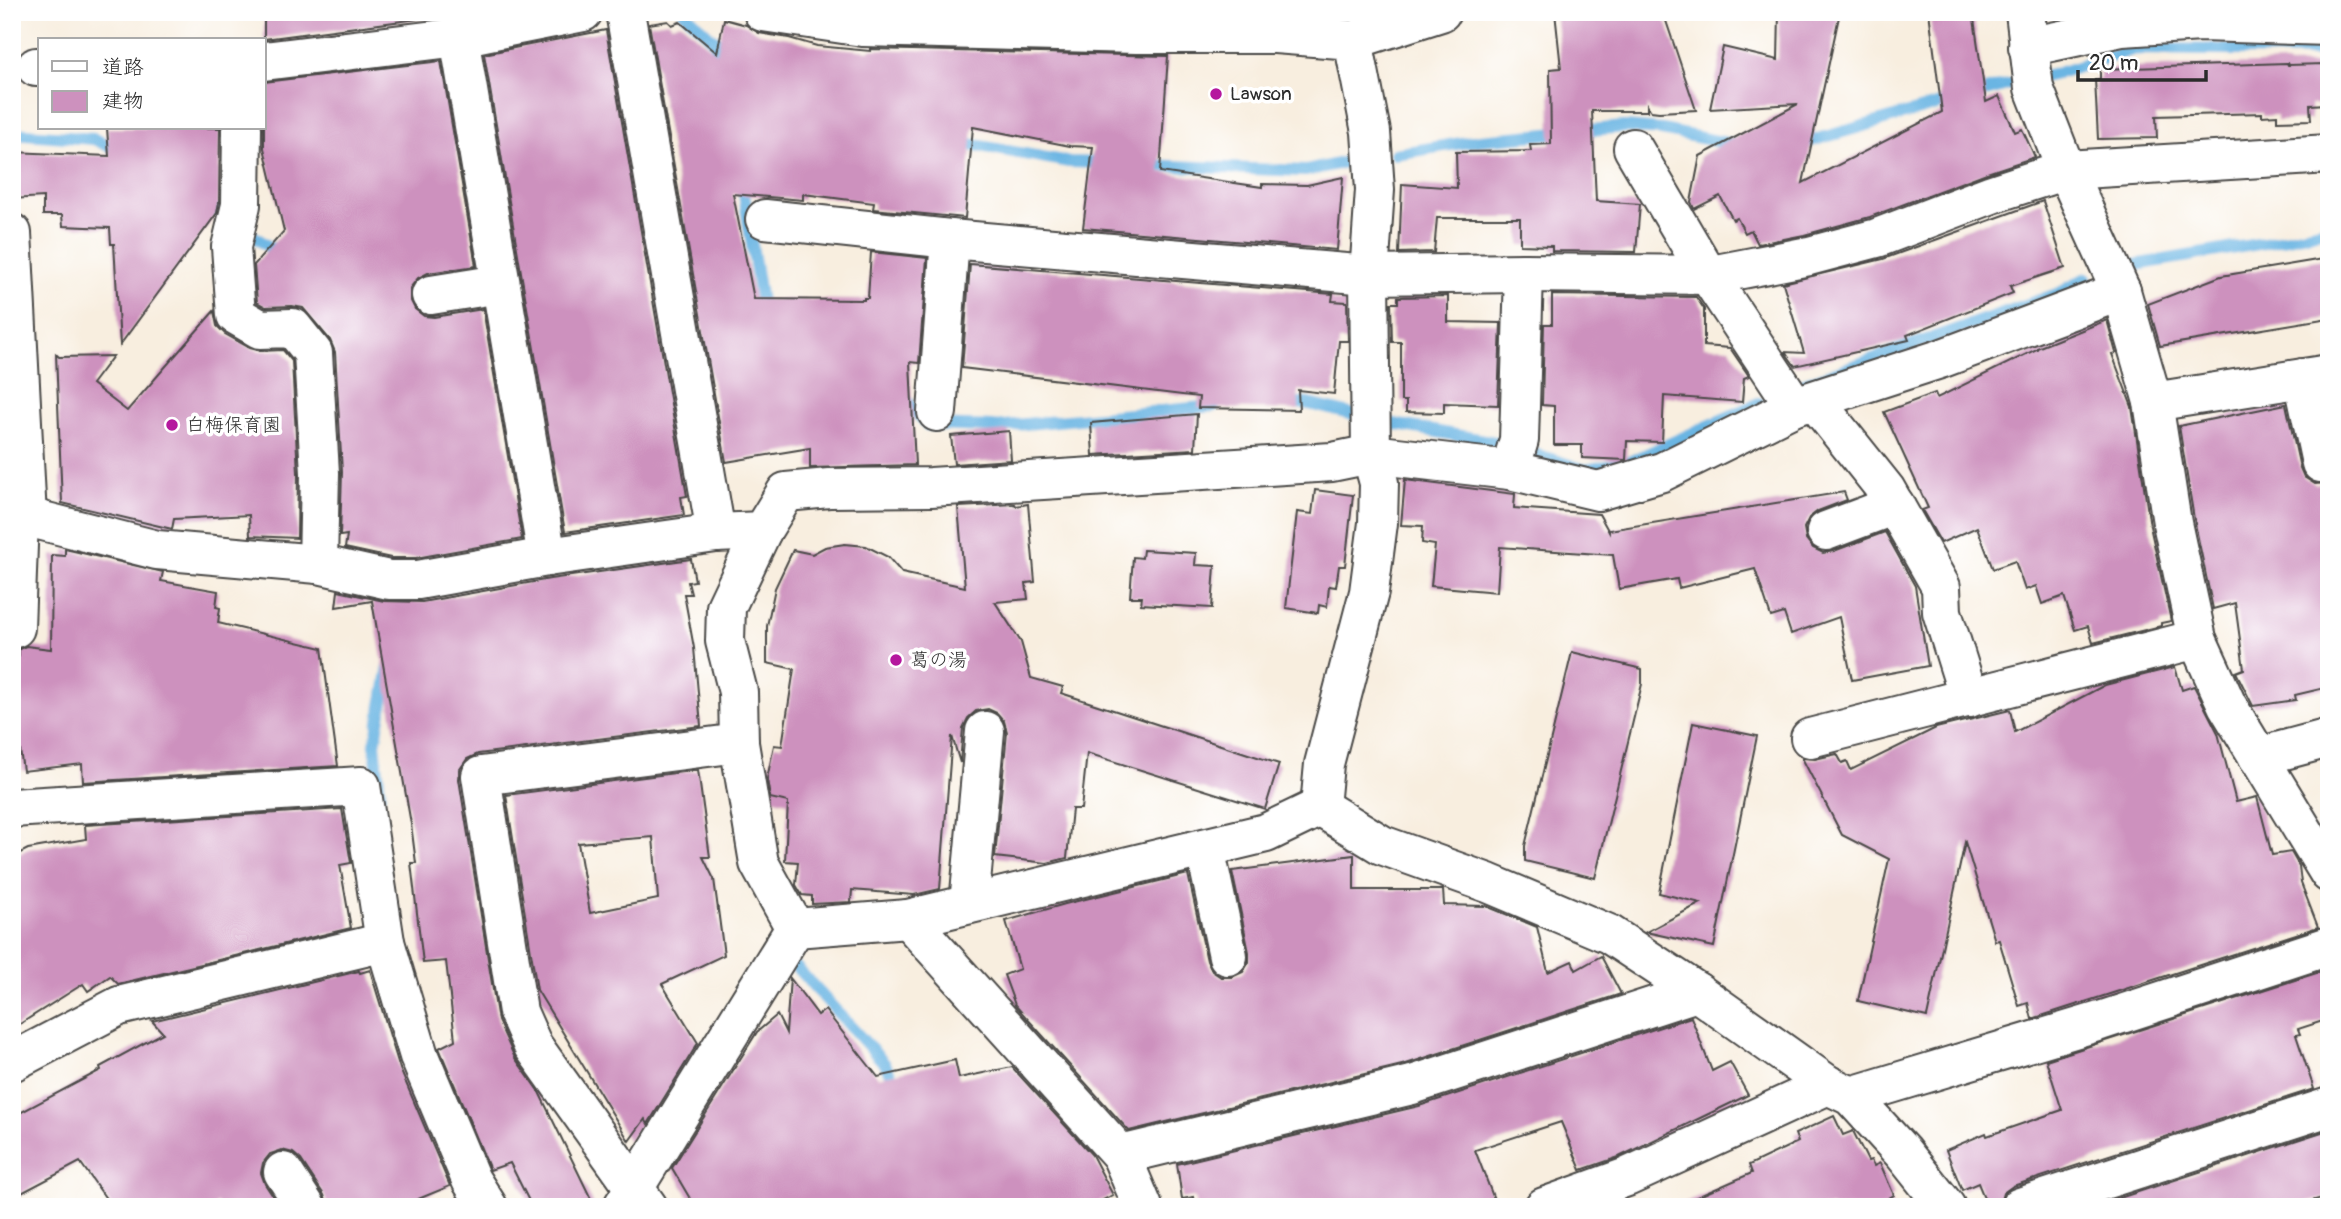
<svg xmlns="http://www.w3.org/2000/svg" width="2341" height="1219" viewBox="0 0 2341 1219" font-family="Pangolin,'Klee One',sans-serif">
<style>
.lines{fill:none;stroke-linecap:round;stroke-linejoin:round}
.stream{stroke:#6ab5e3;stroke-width:12}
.building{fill:#cd91be;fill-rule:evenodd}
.minor-casing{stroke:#4a4846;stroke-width:42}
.minor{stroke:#fff;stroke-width:38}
.poi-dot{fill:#b5179e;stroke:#fff;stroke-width:2.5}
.labels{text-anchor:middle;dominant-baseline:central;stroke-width:7;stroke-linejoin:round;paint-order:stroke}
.poi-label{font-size:19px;fill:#2b2b2b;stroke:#fff;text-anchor:start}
</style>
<rect width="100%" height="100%" fill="#fff"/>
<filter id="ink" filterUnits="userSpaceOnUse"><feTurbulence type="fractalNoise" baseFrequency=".0143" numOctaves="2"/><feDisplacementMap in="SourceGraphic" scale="14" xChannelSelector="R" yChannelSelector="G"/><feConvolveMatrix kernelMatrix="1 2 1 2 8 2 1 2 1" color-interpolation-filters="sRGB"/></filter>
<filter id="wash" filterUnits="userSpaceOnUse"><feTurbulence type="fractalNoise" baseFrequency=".00686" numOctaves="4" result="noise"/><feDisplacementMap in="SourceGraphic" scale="28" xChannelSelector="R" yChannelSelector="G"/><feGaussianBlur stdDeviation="1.57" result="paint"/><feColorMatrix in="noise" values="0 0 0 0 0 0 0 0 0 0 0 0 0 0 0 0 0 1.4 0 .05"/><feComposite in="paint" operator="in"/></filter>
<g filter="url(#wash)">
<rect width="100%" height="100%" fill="#f8eedf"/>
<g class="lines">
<!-- stream -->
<g class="stream">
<polyline points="684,12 720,46"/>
<polyline points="715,40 720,67"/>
<polyline points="12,133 94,139 124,153"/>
<polyline points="958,142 1069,162 1106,163"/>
<polyline points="1797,145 2003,86 2052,75 2135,49 2329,51"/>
<polyline points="1395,154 1480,140 1624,127 1662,130 1741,146"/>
<polyline points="1145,165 1306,171 1350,161"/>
<polyline points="742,181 763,315"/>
<polyline points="205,202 282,256"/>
<polyline points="2135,265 2264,243 2329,229"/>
<polyline points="1788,389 2060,293 2086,278"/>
<polyline points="902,395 927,425 995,427 1214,406"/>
<polyline points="1285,402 1309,404 1388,423 1500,443 1585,470 1627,463 1759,403"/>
<polyline points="380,794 375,744 389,667"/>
<polyline points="796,967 885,1064 897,1088"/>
</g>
</g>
<g id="blocks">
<!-- building -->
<g class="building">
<polygon points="264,12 471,12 264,39"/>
<polygon points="1555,12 1663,12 1696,110 1659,112 1651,111 1647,105 1647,111 1592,111 1596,201 1640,204 1636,252 1552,251 1552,246 1520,245 1520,218 1437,218 1434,252 1399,253 1402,184 1457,188 1456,152 1531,151 1530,145 1551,144 1550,69 1561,68"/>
<polygon points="1779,12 1840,12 1803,183 1942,112 1929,12 1973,12 1986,102 1999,96 2015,132 2022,129 2035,157 1984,174 1870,217 1804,235 1758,244 1751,230 1745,233 1737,218 1733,220 1720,196 1694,209 1691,202 1700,156 1798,104 1710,109 1723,47 1778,60"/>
<polygon points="724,19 746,25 759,33 789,38 817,46 870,51 870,49 1168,56 1160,172 1262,187 1262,184 1307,185 1343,177 1337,250 1083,228 1093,147 1070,146 973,127 965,218 873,209 874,203 803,194 803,200 733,194 754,299 864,300 864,298 868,298 871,252 927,258 919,363 910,362 915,465 810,468 810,448 726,462 649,24 668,21 672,25 680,22 717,53"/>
<polygon points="606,30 687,496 681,497 684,515 565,532 484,54"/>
<polygon points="441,61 476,266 428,273 418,278 410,288 410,299 415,309 424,316 434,317 483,309 522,539 416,558 391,558 345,548 347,535 340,536 342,472 335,352 330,340 303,308 292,306 266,307 257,302 254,265 284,231 264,148 264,82"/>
<polygon points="2287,63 2288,65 2325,64 2327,104 2310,105 2311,120 2277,121 2277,115 2262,116 2262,113 2156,116 2157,138 2098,139 2095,79 2100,79 2100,69"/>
<polygon points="107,128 220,128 219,202 217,213 120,345 114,244 111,244 110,228 63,226 62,215 43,215 43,197 12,199 12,152 109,156"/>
<polygon points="2043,201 2065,268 2010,286 2013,293 1907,335 1909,340 1795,366 1785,352 1804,353 1783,283 1883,259"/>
<polygon points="2329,258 2329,318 2160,346 2148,304 2221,276"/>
<polygon points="970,264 1333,294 1332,301 1347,302 1348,341 1339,341 1334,394 1298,390 1299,410 1198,408 1199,397 962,368"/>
<polygon points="1552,295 1696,297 1704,309 1704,346 1730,348 1749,376 1744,378 1742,402 1664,396 1662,442 1627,441 1626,460 1582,458 1582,445 1554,445 1554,406 1542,405 1544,324 1552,324"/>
<polygon points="1448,296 1448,322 1501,323 1498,405 1444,403 1444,413 1406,412 1406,401 1401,401 1401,342 1392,342 1391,303 1398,303 1398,297"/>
<polygon points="214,311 217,326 225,334 250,348 261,351 283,350 292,361 298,473 297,538 250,536 249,515 174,519 172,529 62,503 56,354 59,357 113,356 92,384 127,411"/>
<polygon points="2107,320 2116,353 2112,354 2132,407 2150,526 2171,621 2161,623 2161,626 2093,643 2088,626 2075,630 2064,596 2042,604 2036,586 2025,590 2015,561 1993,569 1977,527 1941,543 1922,510 1928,508 1884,412 1935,393 1937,398 2037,349 2037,348"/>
<polygon points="2286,404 2300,468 2304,477 2315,484 2329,483 2329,687 2295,695 2296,700 2253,706 2236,672 2244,669 2235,603 2213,609 2194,519 2179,426"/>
<polygon points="1197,414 1195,449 1093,455 1091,423"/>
<polygon points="1009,431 1011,460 954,464 951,436"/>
<polygon points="1405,480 1515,494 1514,508 1599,514 1609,532 1609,530 1844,492 1847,500 1818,511 1809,518 1804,528 1806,539 1813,548 1823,553 1834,551 1885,532 1915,586 1928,666 1852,680 1839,617 1791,634 1784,613 1771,617 1755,569 1679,588 1677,579 1619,589 1613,555 1500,547 1497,592 1431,586 1435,545 1422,543 1423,526 1401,525"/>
<polygon points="1315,490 1353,495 1345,566 1339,566 1336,587 1329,586 1327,607 1319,605 1318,613 1286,608 1297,512 1312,514"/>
<polygon points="1015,504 1016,506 1028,504 1035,582 1026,583 1028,599 995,602 1021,642 1031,678 1063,687 1061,693 1279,764 1265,809 1087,753 1081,809 1072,809 1067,858 1047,863 995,857 1007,732 1004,721 997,713 988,709 976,711 968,718 963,728 960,763 952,736 940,889 914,895 852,890 851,902 812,904 812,896 802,895 796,885 798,862 785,861 788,802 770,798 767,779 774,745 782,746 794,669 767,663 767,626 775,588 793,550 812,554 825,547 845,544 866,546 888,557 902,573 965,587 958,507"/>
<polygon points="65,549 163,572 161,581 218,591 216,607 220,608 218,623 322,648 338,766 83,782 82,764 23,771 14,707 12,707 12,655 19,656 19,649 26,646 51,649 52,555 65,556"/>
<polygon points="1143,550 1196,553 1195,565 1215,566 1212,608 1141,604 1142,597 1130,597 1133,557 1142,558"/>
<polygon points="691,559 695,581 688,582 691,594 684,594 694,648 701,726 478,754 467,759 460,769 459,779 498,1021 515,1058 539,1092 595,1207 532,1207 510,1163 490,1170 439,1048 455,1040 446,961 423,963 411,863 416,863 411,824 372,601 336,607 338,591 384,601 422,602 550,579"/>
<polygon points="1572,652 1642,669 1642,684 1595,878 1525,861 1525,846"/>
<polygon points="2175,667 2182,690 2194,686 2218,733 2236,802 2257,797 2272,855 2291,852 2299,866 2301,883 2318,927 2032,1019 2028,1003 2019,1006 1999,940 1995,941 1965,842 1927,1017 1858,1001 1889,859 1842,835 1802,758 1815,759 1837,754 1842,763 1847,761 1851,770 1936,728 2010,710 2015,732 2105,685"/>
<polygon points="1693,723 1757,736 1714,947 1646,932 1701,903 1659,893"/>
<path d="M 698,770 L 710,857 L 703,857 L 714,879 L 724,955 L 662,984 L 698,1043 L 648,1124 L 645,1119 L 629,1141 L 537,990 L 506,795 ZM 653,837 L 658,899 L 590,913 L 578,843 Z"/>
<polygon points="342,809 351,863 340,865 351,928 118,984 110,976 88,991 83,984 12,1029 12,857 28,849 86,839 85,825"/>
<polygon points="1354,855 1354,890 1443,890 1444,905 1486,906 1537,927 1548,972 1572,961 1576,970 1601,956 1621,994 1406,1064 1129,1131 1015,1005 1004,975 1020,969 1006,921 1065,904 1188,874 1207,961 1212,971 1221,977 1232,977 1243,972 1249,962 1249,952 1232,871"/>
<polygon points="2329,969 2329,1019 2298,1029 2300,1034 2296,1035 2314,1089 2013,1186 2003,1193 1999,1207 1988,1207 1978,1183 1962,1190 1946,1150 1986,1133 1987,1136 2062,1110 2046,1060"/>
<polygon points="370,970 400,1069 450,1186 399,1207 328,1207 324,1195 301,1160 293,1153 282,1150 270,1154 263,1163 261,1173 265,1184 280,1207 220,1207 217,1203 212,1207 112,1207 80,1162 12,1198 12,1117 101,1070 100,1067 163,1033 152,1021 359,971 360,973"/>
<polygon points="790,978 818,1015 825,1010 878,1077 955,1060 959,1078 1012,1067 1092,1155 1113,1195 1090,1207 695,1207 672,1168 757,1032 777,1015 786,1033"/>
<polygon points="1691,1017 1712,1071 1730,1062 1748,1095 1619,1157 1581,1170 1561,1122 1475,1150 1497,1207 1196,1207 1194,1197 1182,1199 1177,1164 1419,1106"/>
<polygon points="1834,1116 1843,1135 1853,1131 1868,1161 1871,1160 1874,1166 1880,1163 1894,1195 1889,1198 1893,1207 1674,1207 1752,1173 1749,1165 1798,1142 1795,1134"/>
<polygon points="2328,1130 2329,1196 2291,1207 2092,1207"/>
</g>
</g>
</g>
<g filter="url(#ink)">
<use href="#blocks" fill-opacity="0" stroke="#4a4846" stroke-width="2"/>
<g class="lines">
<!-- minor casing -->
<g class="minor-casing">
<g id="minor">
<polyline points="625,12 716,533"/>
<polyline points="763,12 863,27 1136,34 1275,34 1353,40 1441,12"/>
<polyline points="2025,12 2034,88 2066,170 2121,291 2153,402 2172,523 2197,639 2227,705 2329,873"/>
<polyline points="459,37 547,557"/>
<polyline points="2028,47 2122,27 2201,22 2329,26"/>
<polyline points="264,61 459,37 583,12"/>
<polyline points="36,67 40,67"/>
<polyline points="242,128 241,205 231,247 236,315 260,329 293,328 313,353 320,473 318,564"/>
<polyline points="1633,148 1708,275 1795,406"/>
<polyline points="765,219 950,239 1369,275 1524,273 1711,275 1809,256 1877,238 1992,194 2066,170 2329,154"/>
<polyline points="12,233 27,517"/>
<polyline points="431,295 500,284"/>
<polyline points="2303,378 2321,463"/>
<polyline points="1815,401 1886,490 1941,587 1942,612 1969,698"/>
<polyline points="2153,402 2329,374"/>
<polyline points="937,412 950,239"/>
<polyline points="1510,470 1519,440 1524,273"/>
<polyline points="12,516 27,517 157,550 318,564 389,580 418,580 547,557 716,533 762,531 786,492 829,488 931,487 1332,462 1371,454 1510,470 1598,491 1662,472 1795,406 1940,359 2121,291"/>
<polyline points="762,531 726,607 725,641 738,692 739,743 759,863 795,928"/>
<polyline points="1826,531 1895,505"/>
<polyline points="15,628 19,517"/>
<polyline points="1810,738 2197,639"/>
<polyline points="2258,757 2329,738"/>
<polyline points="1320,807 1324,764 1369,592 1378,523 1379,483 1371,454 1369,275 1375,190 1371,132 1353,40"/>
<polyline points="1320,807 1382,845 1488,883 1609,934 1697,992 1828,1085 1851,1096 1903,1153 1946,1207"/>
<polyline points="12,808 361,786 385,942 419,1056 471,1180 488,1207"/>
<polyline points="1205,848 1228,956"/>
<polyline points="969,904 985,731"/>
<polyline points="908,919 1121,1155 1143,1207"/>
<polyline points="795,928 908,919 1266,833 1320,807"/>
<polyline points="12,1062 119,1006 385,942"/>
<polyline points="1851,1096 2100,1021 2329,946"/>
<polyline points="1121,1155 1412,1085 1697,992"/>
<polyline points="283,1172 306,1207"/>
<polyline points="623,1206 795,928"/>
<polyline points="648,1207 533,1046 518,1012 481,776 739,743"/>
<polyline points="1544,1207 1627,1177 1828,1085"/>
<polyline points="2020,1207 2329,1107"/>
</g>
</g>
<!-- minor -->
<use href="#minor" class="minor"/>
</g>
</g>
<!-- markers -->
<g class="poi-dot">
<circle cx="1216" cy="94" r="7"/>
<circle cx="172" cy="425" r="7"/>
<circle cx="896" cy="660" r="7"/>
</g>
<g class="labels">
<!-- poi labels -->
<g class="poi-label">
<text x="1230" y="94">Lawson</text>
<text x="186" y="425">白梅保育園</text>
<text x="910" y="660">葛の湯</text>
</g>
</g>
<!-- margin -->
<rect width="2341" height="1219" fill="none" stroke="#fff" stroke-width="42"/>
<!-- legend -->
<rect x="38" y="38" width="228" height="91" fill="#ffffff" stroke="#aaaaaa" stroke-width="2"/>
<rect x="52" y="61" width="35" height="10" fill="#ffffff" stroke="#aaaaaa" stroke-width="2"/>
<text x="102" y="74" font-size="21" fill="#2b2b2b">道路</text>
<rect x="52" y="91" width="35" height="21" fill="#cd91be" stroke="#aaaaaa" stroke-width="2"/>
<text x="102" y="108" font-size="21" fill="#2b2b2b">建物</text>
<!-- scale -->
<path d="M2078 70v10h128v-10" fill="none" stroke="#2b2b2b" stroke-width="3.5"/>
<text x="2089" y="70" font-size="21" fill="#2b2b2b" stroke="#ffffff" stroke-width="5" paint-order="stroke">20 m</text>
</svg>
